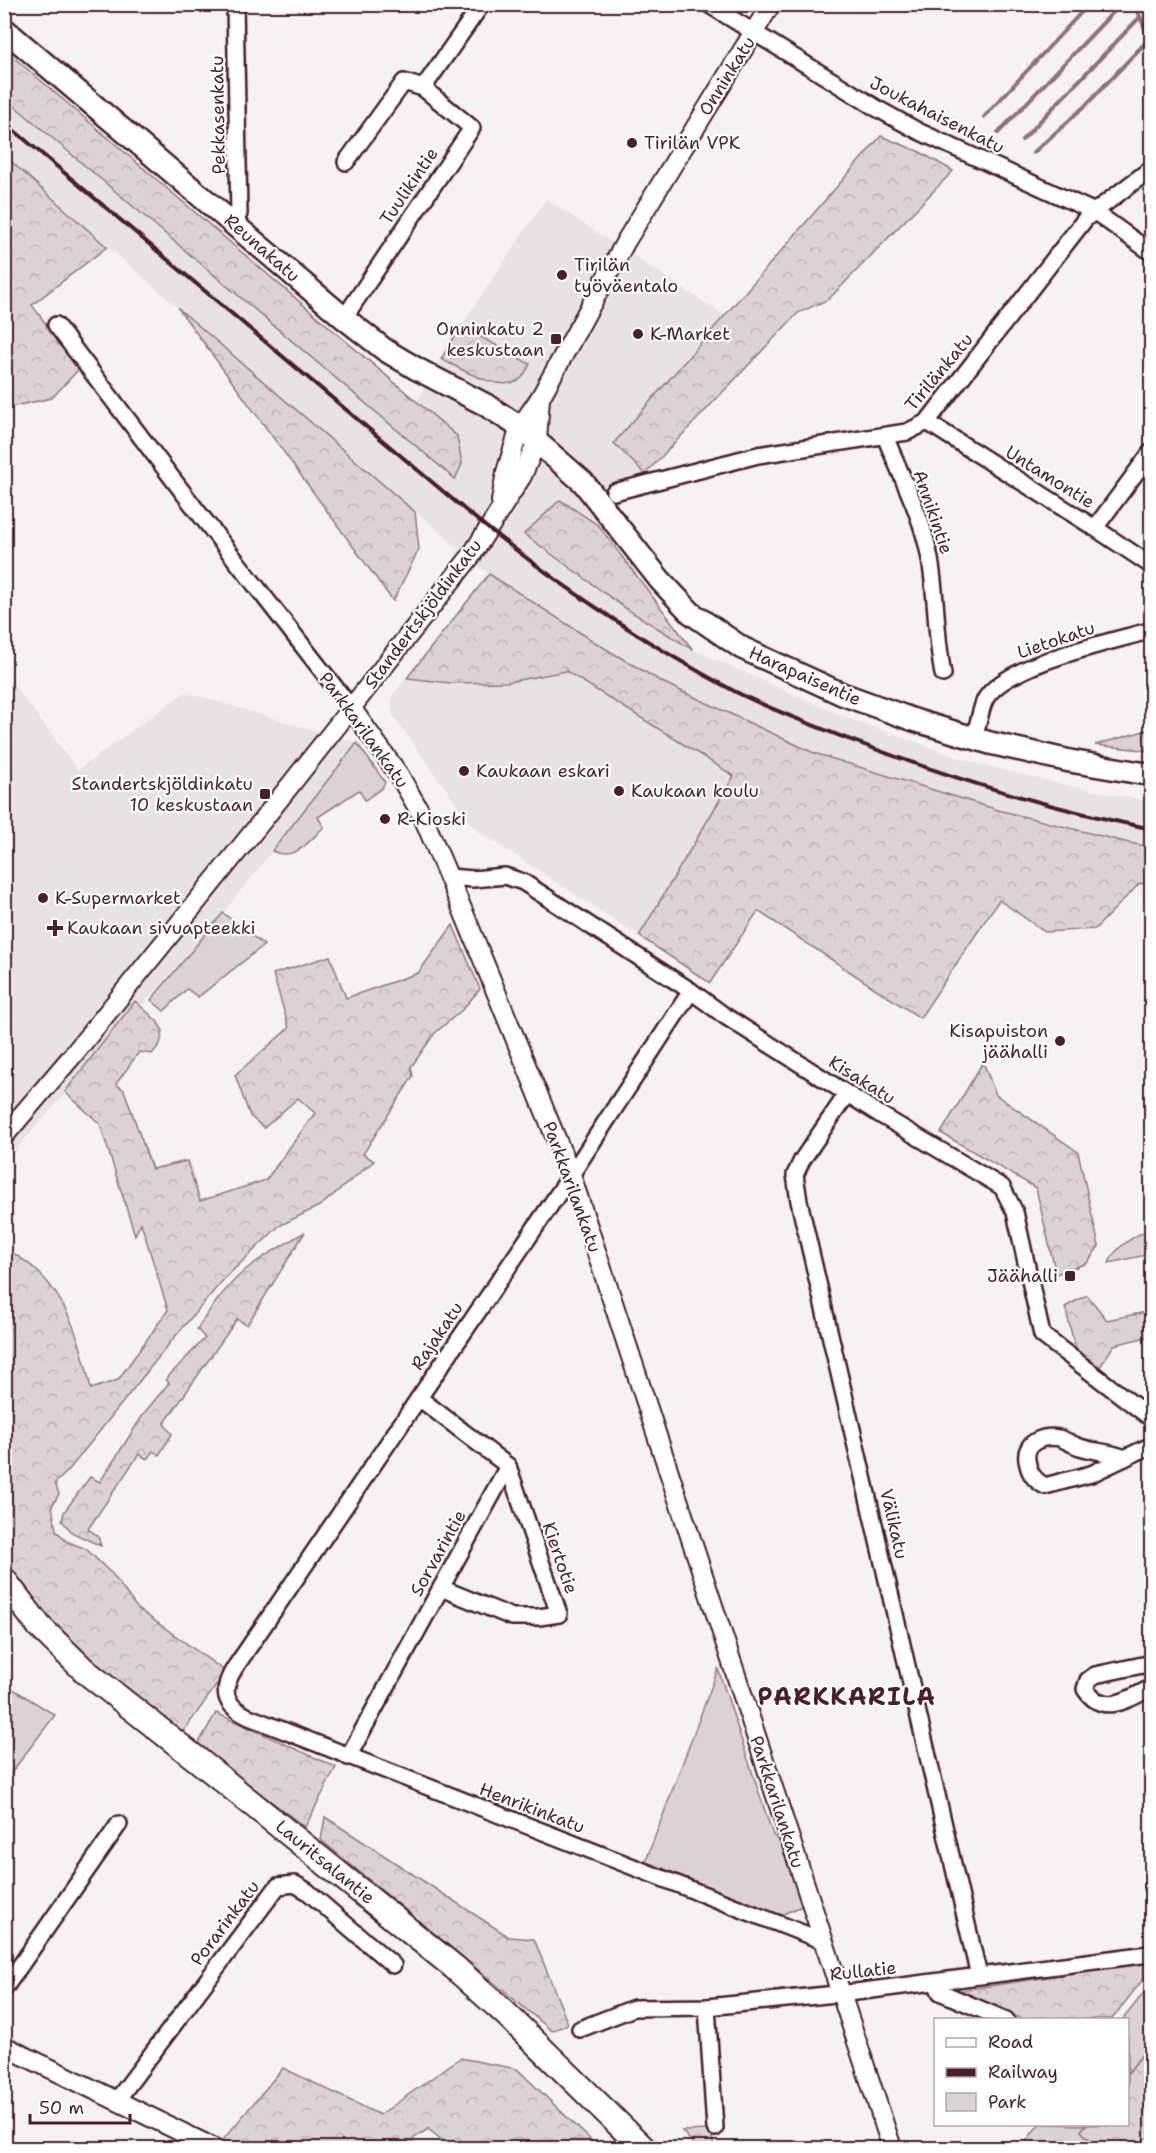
<svg xmlns="http://www.w3.org/2000/svg" width="1156" height="2153" viewBox="0 0 1156 2153" font-family="'Shantell Sans',sans-serif">
<style>
.built{fill:#e7e2e3}
.green{fill:#dbd2d5;stroke:#927880;stroke-width:1.5}
.forest{fill:url(#forest-crowns);stroke:#927880;stroke-width:1.5}
.lines{fill:none;stroke-linecap:round;stroke-linejoin:round}
.stream{stroke:#8d727a;stroke-width:4}
.minor-casing{stroke:#4a1f2b;stroke-width:20}
.tertiary-casing{stroke:#4a1f2b;stroke-width:22}
.secondary-casing{stroke:#4a1f2b;stroke-width:26}
.primary-casing{stroke:#4a1f2b;stroke-width:28}
.minor{stroke:#fff;stroke-width:15}
.tertiary{stroke:#fff;stroke-width:18}
.secondary{stroke:#fff;stroke-width:21}
.primary{stroke:#fff;stroke-width:24}
.rail{stroke:#4a1f2b;stroke-width:4}
.poi-dot{fill:#4a1f2b;stroke:#fff;stroke-width:2}
.labels{text-anchor:middle;dominant-baseline:central;stroke-width:4.5;stroke-linejoin:round;paint-order:stroke}
.street-label{font-size:18px;fill:#4a1f2b;stroke:#fff}
.poi-label{font-size:18px;fill:#4a1f2b;stroke:#fff;text-anchor:start}
.district-label{font-size:24px;font-weight:bold;letter-spacing:1.5px;fill:#4a1f2b;stroke:#fff}
</style>
<defs>
<pattern id="forest-crowns" width="20" height="18" patternUnits="userSpaceOnUse" patternTransform="scale(1.5)"><rect width="20" height="18" fill="#dbd2d5"/><path d="M2 6a3 3 0 1 1 6 0M12 15a3 3 0 1 1 6 0" fill="none" stroke="#bdb4b7"/></pattern>
</defs>
<rect width="100%" height="100%" fill="#f4f2f2"/>
<filter id="ink" filterUnits="userSpaceOnUse"><feTurbulence type="fractalNoise" baseFrequency=".0167" numOctaves="2"/><feDisplacementMap in="SourceGraphic" scale="12" xChannelSelector="R" yChannelSelector="G"/><feConvolveMatrix kernelMatrix="1 2 1 2 8 2 1 2 1" color-interpolation-filters="sRGB"/></filter>
<g filter="url(#ink)">
<!-- built -->
<g class="built">
<polygon points="5,98 455,479 457,436 417,402 441,359 486,380 529,364 461,326 546,199 725,316 614,443 645,474 598,525 560,500 524,534 625,608 693,650 845,717 971,762 1051,782 1151,802 1151,847 1129,843 998,810 815,753 685,966 475,829 392,714 392,696 489,574 178,308 5,156"/>
<polygon points="5,673 78,770 185,692 357,743 223,913 5,1162"/>
</g>
<!-- green -->
<g class="green">
<path d="M 357,743 L 385,782 L 382,788 L 365,800 L 359,790 L 318,817 L 324,827 C 308,842 295,862 272,851 Z"/>
<polygon points="223,913 264,945 198,997 187,989 164,1011 151,1000"/>
<path d="M 1151,1229 L 1151,1254 L 1109,1263 C 1114,1247 1136,1235 1151,1229 Z"/>
<polygon points="718,1669 773,1835 783,1845 802,1906 781,1915 645,1863"/>
<polygon points="5,1684 55,1715 11,1773 5,1787"/>
<polygon points="1151,1984 1151,2043 1128,2073 1128,2020 1123,2019"/>
<polygon points="1039,2124 1086,2125 1081,2131 1097,2148 1021,2148"/>
</g>
<!-- forest -->
<g class="forest">
<polygon points="5,50 457,436 462,464 455,479 5,98"/>
<polygon points="881,136 920,152 953,171 829,299 798,313 645,474 614,443"/>
<polygon points="5,156 107,247 32,305 79,369 52,398 5,408"/>
<polygon points="178,308 415,512 419,549 393,601"/>
<path d="M 461,326 L 530,364 C 527,370 524,377 519,380 C 499,393 460,368 441,359 Z"/>
<polygon points="560,500 598,525 693,650 625,608 524,534"/>
<polygon points="489,574 601,646 662,682 814,753 998,810 1129,843 1151,847 1151,886 1140,883 1095,929 1045,932 999,900 920,1018 758,911 710,983 639,936 734,776 566,671 508,682 450,683 407,678"/>
<polygon points="1151,729 1151,751 1095,745"/>
<path d="M 453,925 L 480,989 L 462,1010 L 435,1033 L 411,1067 L 413,1076 L 363,1154 L 374,1161 L 321,1205 L 279,1226 L 224,1279 L 173,1339 L 68,1471 L 55,1483 L 59,1494 L 52,1506 L 56,1530 L 66,1541 L 86,1549 L 113,1575 L 137,1608 L 226,1672 L 181,1735 L 5,1596 L 4,1247 C 14,1254 26,1261 35,1269 C 69,1300 82,1346 91,1389 L 118,1380 L 168,1310 L 141,1223 L 135,1235 L 100,1124 L 65,1092 L 135,1001 L 157,1021 L 163,1031 L 160,1044 L 152,1054 L 139,1052 L 116,1084 L 124,1090 L 152,1169 L 187,1161 L 200,1201 L 266,1180 L 315,1113 L 298,1098 L 264,1128 L 250,1116 L 235,1075 L 289,1028 L 273,974 L 330,956 L 346,998 L 418,973 Z"/>
<polygon points="983,1062 996,1095 1078,1152 1099,1246 1087,1263 1056,1274 1036,1188 941,1133"/>
<path d="M 305,1232 L 247,1325 L 237,1319 L 164,1424 L 172,1434 L 159,1455 L 153,1451 L 147,1459 L 139,1454 L 88,1529 L 98,1536 L 101,1546 L 73,1533 L 62,1521 L 64,1512 L 90,1477 L 100,1482 L 145,1412 L 169,1383 L 166,1379 L 205,1338 L 197,1329 C 211,1307 229,1283 249,1267 C 266,1254 287,1243 305,1232 Z"/>
<polygon points="1087,1295 1107,1320 1151,1311 1151,1336 1114,1345 1100,1367 1076,1351 1065,1307"/>
<polygon points="216,1713 336,1767 305,1827 197,1746"/>
<polygon points="325,1817 509,1937 534,1939 568,2024 552,2031 321,1840"/>
<polygon points="1151,1961 1151,1969 1112,2019 1023,2019 950,1992"/>
<polygon points="1151,2043 1151,2148 1097,2148 1081,2131 1086,2125 1128,2124 1128,2073"/>
<polygon points="460,2058 517,2069 599,2148 452,2148 428,2129 414,2138 410,2148 235,2148 222,2141 283,2068 380,2115"/>
<polygon points="711,2130 714,2148 697,2148 682,2131"/>
</g>
<g class="lines">
<!-- stream -->
<g class="stream">
<polyline points="984,117 1089,4"/>
<polyline points="998,133 1121,4"/>
<polyline points="1022,140 1140,17"/>
<polyline points="1033,153 1084,107 1149,39 1135,4"/>
</g>
<!-- minor casing -->
<g class="minor-casing">
<g id="minor">
<polyline points="708,4 878,109 918,131 1095,212 1152,253"/>
<polyline points="346,162 404,82 423,88 482,4"/>
<polyline points="233,223 239,214 235,4"/>
<polyline points="344,318 472,128 423,88"/>
<polyline points="56,325 191,503 352,709"/>
<polyline points="927,422 1095,528 1152,566"/>
<path d="M 885,436 C 900,474 921,513 929,554 C 937,593 935,634 943,674"/>
<polyline points="614,492 758,455 907,432 927,422 1086,218 1152,168"/>
<polyline points="1095,528 1152,451"/>
<path d="M 973,738 C 979,726 980,708 986,698 C 1008,663 1111,642 1152,630"/>
<polyline points="449,877 473,879 505,876 523,882 691,991 725,1016 879,1114 1002,1187 1015,1212 1042,1335 1152,1419"/>
<path d="M 691,991 L 571,1175 L 234,1669 C 220,1692 225,1706 249,1717 L 823,1941"/>
<polyline points="847,1094 802,1160 795,1175 799,1201 979,1976"/>
<path d="M 1125,1458 C 1110,1452 1095,1452 1080,1447 C 1073,1445 1066,1440 1059,1438 C 1043,1435 1024,1442 1027,1460 C 1029,1473 1034,1480 1045,1486 L 1091,1474 L 1152,1445"/>
<polyline points="441,1588 512,1617 539,1617 559,1614 508,1466"/>
<path d="M 1152,1663 L 1095,1675 L 1088,1680 L 1085,1689 C 1103,1717 1129,1699 1152,1687"/>
<polyline points="348,1757 508,1466 419,1398"/>
<polyline points="936,1982 940,1992 1006,2020"/>
<polyline points="4,1989 119,1824"/>
<polyline points="707,2007 715,2128"/>
<polyline points="580,2029 634,2008 707,2007 856,1992 1149,1954 1152,1952"/>
<polyline points="117,2100 278,1886 295,1884 307,1891 393,1965"/>
</g>
</g>
<!-- tertiary casing -->
<g class="tertiary-casing">
<g id="tertiary">
<polyline points="501,501 506,472 520,427 540,398 626,241 771,4"/>
<polyline points="352,709 399,775 423,817 463,911 571,1175 892,2148"/>
<polyline points="4,1136 73,1055 262,821 471,556 522,476 537,441 540,398"/>
<polyline points="4,2046 214,2148"/>
</g>
</g>
<!-- secondary casing -->
<g class="secondary-casing">
<polyline id="secondary" points="4,29 344,318 385,350 417,369 486,405 520,427 583,482 660,580 691,613 742,648 842,694 914,720 990,743 1070,761 1152,775"/>
</g>
<!-- primary casing -->
<g class="primary-casing">
<polyline id="primary" points="4,1580 39,1626 85,1671 213,1772 454,1967 504,2012 643,2148"/>
</g>
<!-- minor -->
<use href="#minor" class="minor"/>
<!-- tertiary -->
<use href="#tertiary" class="tertiary"/>
<!-- secondary -->
<use href="#secondary" class="secondary"/>
<!-- primary -->
<use href="#primary" class="primary"/>
<!-- rail -->
<path class="rail" d="M 4,122 L 470,514 C 553,581 640,641 734,691 C 771,710 812,725 851,740 C 949,778 1049,808 1152,829"/>
</g>
</g>
<!-- markers -->
<g class="poi-dot">
<circle cx="632" cy="143" r="6"/>
<circle cx="562" cy="275" r="6"/>
<circle cx="638" cy="334" r="6"/>
<rect x="550" y="333" width="12" height="12" rx="3"/>
<circle cx="464" cy="771" r="6"/>
<circle cx="619" cy="791" r="6"/>
<rect x="259" y="788" width="12" height="12" rx="3"/>
<circle cx="385" cy="819" r="6"/>
<circle cx="43" cy="898" r="6"/>
<path d="M52 919h6v6h6v6h-6v6h-6v-6h-6v-6h6z"/>
<circle cx="1060" cy="1041" r="6"/>
<rect x="1064" y="1270" width="12" height="12" rx="3"/>
</g>
<g class="labels">
<!-- street labels -->
<g class="street-label">
<text transform="translate(727 76) rotate(-58)">Onninkatu</text>
<text transform="translate(218 115) rotate(-91)">Pekkasenkatu</text>
<text transform="translate(937 115) rotate(27)">Joukahaisenkatu</text>
<text transform="translate(409 186) rotate(-56)">Tuulikintie</text>
<text transform="translate(262 248) rotate(41)">Reunakatu</text>
<text transform="translate(939 372) rotate(-50)">Tirilänkatu</text>
<text transform="translate(1050 477) rotate(32)">Untamontie</text>
<text transform="translate(933 512) rotate(71)">Annikintie</text>
<text transform="translate(423 614) rotate(-53)">Standertskjöldinkatu</text>
<text transform="translate(1056 640) rotate(-19)">Lietokatu</text>
<text transform="translate(805 676) rotate(24)">Harapaisentie</text>
<text transform="translate(364 730) rotate(54)">Parkkarilankatu</text>
<text transform="translate(862 1080) rotate(32)">Kisakatu</text>
<text transform="translate(572 1187) rotate(70)">Parkkarilankatu</text>
<text transform="translate(437 1336) rotate(-56)">Rajakatu</text>
<text transform="translate(894 1524) rotate(77)">Välikatu</text>
<text transform="translate(438 1553) rotate(-61)">Sorvarintie</text>
<text transform="translate(560 1558) rotate(71)">Kiertotie</text>
<text transform="translate(777 1802) rotate(72)">Parkkarilankatu</text>
<text transform="translate(532 1808) rotate(21)">Henrikinkatu</text>
<text transform="translate(325 1862) rotate(39)">Lauritsalantie</text>
<text transform="translate(225 1923) rotate(-53)">Porarinkatu</text>
<text transform="translate(863 1971) rotate(-6)">Rullatie</text>
</g>
<!-- poi labels -->
<g class="poi-label">
<text x="644" y="143">Tirilän VPK</text>
<text x="574" y="265">Tirilän<tspan x="574" dy="21">työväentalo</tspan></text>
<text x="544" y="329" text-anchor="end">Onninkatu 2<tspan x="544" dy="21">keskustaan</tspan></text>
<text x="650" y="334">K-Market</text>
<text x="476" y="771">Kaukaan eskari</text>
<text x="253" y="784" text-anchor="end">Standertskjöldinkatu<tspan x="253" dy="21">10 keskustaan</tspan></text>
<text x="631" y="791">Kaukaan koulu</text>
<text x="397" y="819">R-Kioski</text>
<text x="55" y="898">K-Supermarket</text>
<text x="67" y="928">Kaukaan sivuapteekki</text>
<text x="1048" y="1031" text-anchor="end">Kisapuiston<tspan x="1048" dy="21">jäähalli</tspan></text>
<text x="1058" y="1276" text-anchor="end">Jäähalli</text>
</g>
<!-- district labels -->
<g class="district-label">
<text x="847" y="1697">PARKKARILA</text>
</g>
</g>
<!-- margin -->
<rect width="1156" height="2153" fill="none" stroke="#fff" stroke-width="24"/>
<rect x="12" y="12" width="1132" height="2129" fill="none" stroke="#4a1f2b" stroke-width="2" filter="url(#ink)"/>
<!-- legend -->
<rect x="934" y="2018" width="195" height="108" fill="#ffffff" stroke="#b7a5aa" stroke-width="1.5"/>
<rect x="946" y="2038" width="30" height="9" fill="#ffffff" stroke="#b7a5aa" stroke-width="1.5"/>
<text x="988" y="2048" font-size="18" fill="#4a1f2b">Road</text>
<rect x="946" y="2068" width="30" height="9" fill="#4a1f2b" stroke="#b7a5aa" stroke-width="1.5"/>
<text x="988" y="2078" font-size="18" fill="#4a1f2b">Railway</text>
<rect x="946" y="2093" width="30" height="18" fill="#dbd2d5" stroke="#b7a5aa" stroke-width="1.5"/>
<text x="988" y="2108" font-size="18" fill="#4a1f2b">Park</text>
<!-- scale -->
<path d="M30 2114v9h100v-9" fill="none" stroke="#4a1f2b" stroke-width="3"/>
<text x="39" y="2114" font-size="18" fill="#4a1f2b" stroke="#ffffff" stroke-width="4.5" paint-order="stroke">50 m</text>
</svg>
